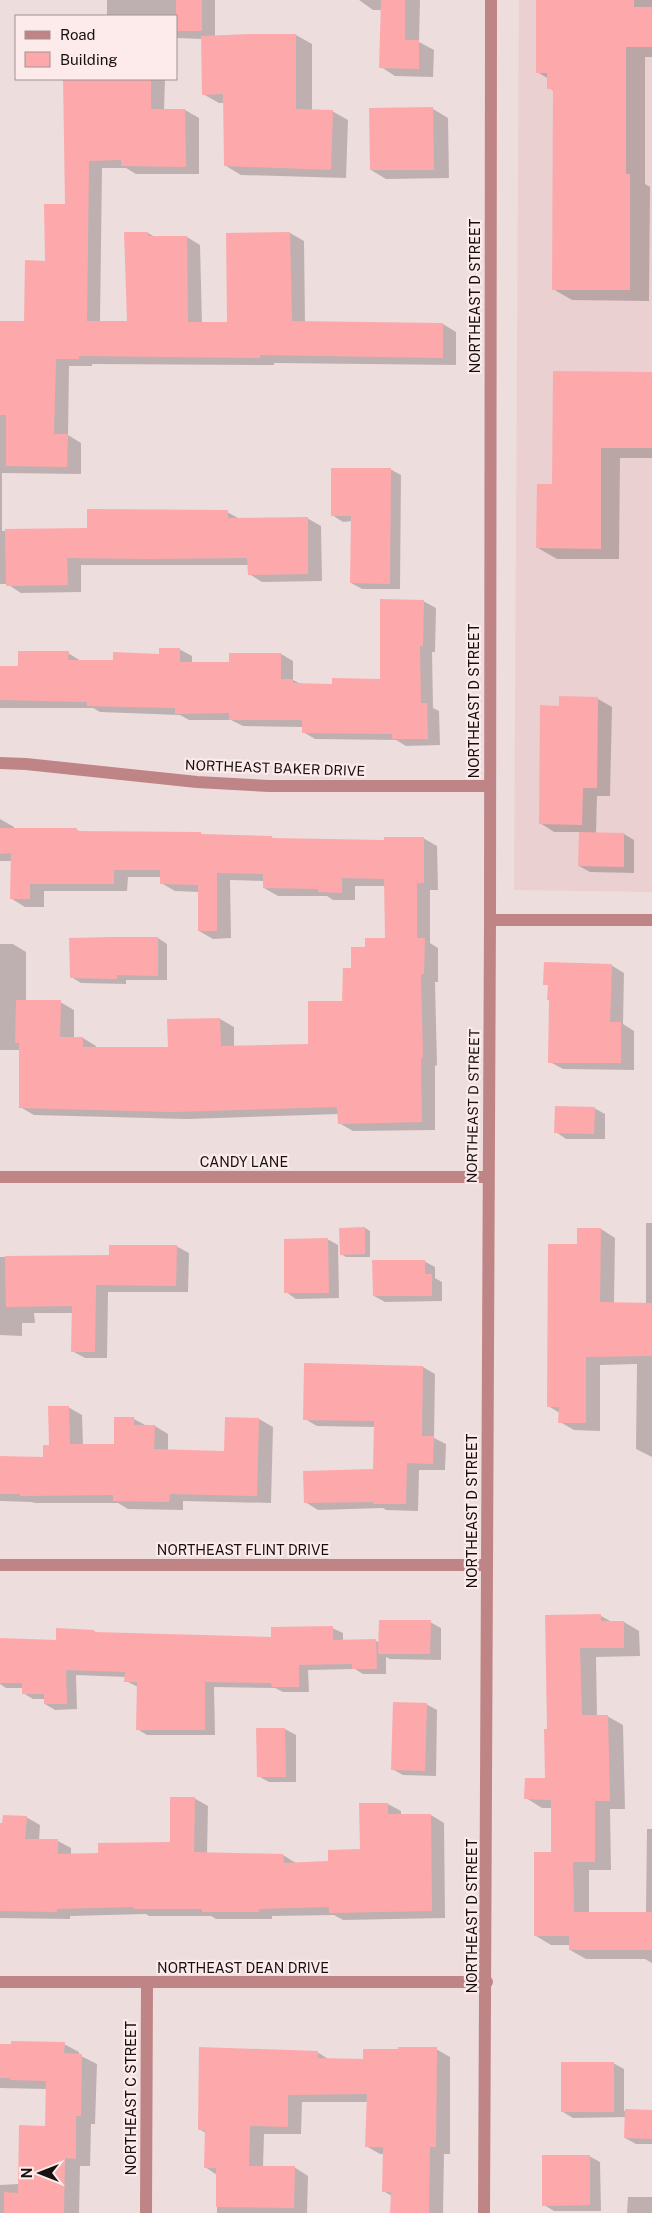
<svg xmlns="http://www.w3.org/2000/svg" width="652" height="2213" viewBox="0 0 652 2213" font-family="'Public Sans',sans-serif">
<style>
.built{fill:#ead0d0}
.shadow{fill:#0003}
.building{fill:#fda9ab}
.lines{fill:none;stroke-linecap:round;stroke-linejoin:round}
.minor{stroke:#bf8586;stroke-width:12}
.tertiary{stroke:#bf8586;stroke-width:12}
.labels{text-anchor:middle;dominant-baseline:central;stroke-width:4.5;stroke-linejoin:round;paint-order:stroke}
.street-label{font-size:14px;fill:#161010;stroke:#fcebea}
</style>
<rect width="100%" height="100%" fill="#edd"/>
<!-- built -->
<polygon class="built" points="519,0 652,0 652,892 514,890"/>
<!-- shadow -->
<g class="shadow">
<polygon points="107,0 215,0 215,37 296,35 312,44 312,111 332,111 348,120 346,178 241,175 226,166 224,103 219,103 203,94 202,39 176,38 176,16 107,16"/>
<polygon points="359,0 420,0 419,42 434,50 433,77 395,76 381,67 382,10 373,10"/>
<polygon points="537,0 652,0 652,57 645,57 645,184 650,187 649,301 572,300 553,289 554,91 549,88 549,79 537,72"/>
<polygon points="66,79 165,79 164,110 185,110 199,118 199,174 136,174 126,168 102,168 100,322 128,322 148,233 155,237 187,237 200,245 202,323 229,323 227,234 290,233 304,241 305,322 443,324 456,332 456,365 274,363 274,365 92,364 92,366 69,366 68,435 81,443 81,474 2,473 2,531 88,529 227,512 240,519 307,518 321,526 322,581 262,582 249,574 249,565 81,565 81,592 21,593 7,584 0,584 0,322 25,322 66,205"/>
<polygon points="433,109 448,118 449,178 386,179 371,170"/>
<polygon points="652,374 652,458 620,458 619,559 557,559 538,548 553,485"/>
<polygon points="390,469 401,475 400,589 362,589 351,583 352,521 343,522 332,515"/>
<polygon points="423,601 436,608 435,652 432,652 433,708 439,711 440,745 406,746 396,740 315,739 303,732 303,727 243,726 231,720 189,720 180,715 100,712 93,708 0,708 0,667 19,667 68,653 81,661 114,661 160,655 179,649 192,656 192,664 231,663 281,654 293,661 293,680 301,684 334,685 381,680"/>
<polygon points="598,699 612,707 610,796 597,796 596,833 624,834 634,840 634,873 590,872 579,866 580,832 554,832 540,823 560,707"/>
<polygon points="0,819 14,827 14,829 77,830 82,832 200,834 204,836 271,837 275,839 385,841 423,838 437,846 438,890 430,890 430,943 438,948 438,982 435,982 437,1065 435,1066 435,1130 353,1131 339,1123 339,1114 187,1119 34,1115 20,1107 21,1050 0,1050 0,944 13,944 26,952 26,1001 60,1002 74,1010 74,1038 83,1038 96,1046 96,1048 169,1048 169,1020 220,1019 234,1027 234,1047 309,1045 344,1002 353,970 366,948 386,939 386,886 355,886 355,900 333,900 327,896 278,896 264,888 264,881 230,880 231,938 213,939 199,931 199,892 175,891 161,883 161,877 128,877 127,891 44,891 44,907 25,907 12,899 12,861 0,861"/>
<polygon points="158,938 167,944 167,980 126,980 126,984 81,983 71,977"/>
<polygon points="611,965 624,973 623,1024 634,1031 634,1070 563,1069 550,1062 549,986 545,984"/>
<polygon points="594,1108 605,1114 605,1139 566,1139 556,1132"/>
<polygon points="646,1223 652,1223 652,1457 636,1449 637,1364 600,1365 600,1431 574,1430 560,1422 560,1413 548,1406 578,1246 601,1229 615,1238 614,1303 646,1304"/>
<polygon points="365,1228 370,1231 370,1257 346,1257 341,1254"/>
<polygon points="327,1239 338,1245 339,1298 296,1299 286,1292"/>
<polygon points="176,1246 189,1253 188,1292 108,1292 107,1358 85,1358 72,1351 73,1313 34,1313 35,1323 22,1323 22,1336 0,1335 0,1257 111,1256"/>
<polygon points="424,1261 435,1267 435,1278 442,1282 442,1301 385,1302 374,1296"/>
<polygon points="423,1367 435,1374 434,1438 446,1444 445,1470 419,1470 418,1511 386,1510 383,1508 318,1510 305,1502 375,1470 375,1427 317,1426 305,1419"/>
<polygon points="68,1407 82,1415 83,1445 115,1445 134,1419 147,1426 155,1426 168,1434 168,1451 226,1452 259,1419 273,1427 271,1503 183,1501 183,1510 128,1509 118,1503 35,1503 32,1502 0,1501 0,1458 44,1458"/>
<polygon points="546,1616 601,1616 612,1622 624,1622 639,1631 640,1656 596,1657 597,1716 607,1716 623,1725 625,1809 610,1809 611,1870 589,1870 589,1913 646,1913 647,1829 652,1829 652,1963 645,1959 586,1959 570,1950 570,1945 551,1945 536,1936 552,1854 552,1808 542,1808 526,1798 546,1780 548,1730"/>
<polygon points="430,1622 441,1628 441,1660 390,1659 386,1657 386,1674 363,1674 355,1669 308,1670 309,1692 283,1692 275,1688 214,1687 215,1735 147,1735 137,1729 138,1687 126,1681 126,1677 76,1675 77,1709 55,1710 45,1704 45,1699 33,1699 23,1693 23,1688 6,1688 0,1684 0,1640 57,1641 57,1630 94,1631 99,1634 272,1638 332,1628 343,1633 343,1641 376,1641 380,1643"/>
<polygon points="426,1704 437,1710 436,1776 403,1775 392,1769"/>
<polygon points="285,1729 296,1735 296,1782 269,1782 258,1776"/>
<polygon points="194,1798 208,1806 207,1854 283,1855 296,1863 330,1862 361,1850 388,1804 401,1811 401,1815 431,1815 444,1823 445,1918 343,1920 334,1915 272,1916 272,1919 216,1919 211,1916 149,1916 146,1914 70,1916 70,1919 0,1918 0,1824 26,1817 40,1825 39,1840 58,1841 71,1848 71,1855 100,1854 171,1843"/>
<polygon points="64,2044 79,2052 79,2055 97,2064 95,2124 91,2124 90,2166 80,2166 79,2213 0,2213 0,2185 19,2184 47,2127 47,2089 0,2088 0,2045"/>
<polygon points="436,2049 450,2057 450,2154 444,2154 443,2213 391,2213 392,2196 383,2191 384,2154 380,2154 366,2146 368,2102 302,2102 301,2134 264,2134 263,2167 294,2167 308,2176 307,2213 217,2213 217,2175 205,2167 206,2133 199,2129 317,2052 330,2060 364,2060"/>
<polygon points="613,2063 624,2069 624,2111 652,2112 652,2144 636,2144 625,2138 626,2117 573,2118 563,2112"/>
<polygon points="589,2156 600,2162 601,2211 554,2211 544,2205"/>
<polygon points="628,2197 652,2197 652,2213 627,2213"/>
</g>
<!-- building -->
<g class="building">
<rect x="176" y="0" width="26" height="31"/>
<polygon points="381,0 405,0 405,40 419,40 419,69 379,68"/>
<polygon points="536,0 634,0 634,7 652,7 652,47 626,47 626,174 630,174 630,290 552,290 553,89 547,89 547,73 536,73"/>
<polygon points="250,34 296,34 296,109 333,110 331,170 224,166 223,94 202,95 201,36"/>
<polygon points="63,79 151,79 151,109 185,109 186,167 121,166 121,160 89,161 87,321 127,321 124,232 148,232 148,236 187,236 188,322 227,322 226,233 290,232 292,321 443,323 443,358 260,355 260,358 79,356 79,359 56,359 54,434 68,434 67,467 6,466 6,415 0,415 0,321 24,321 25,260 45,261 44,204 65,204"/>
<polygon points="433,107 434,170 370,170 369,108"/>
<polygon points="553,371 652,372 652,448 601,448 601,549 536,548 537,484 552,484"/>
<polygon points="331,468 391,468 390,584 350,583 351,516 331,516"/>
<polygon points="87,509 228,510 228,518 308,517 308,574 248,575 247,558 148,559 67,558 68,585 6,586 5,529 87,528"/>
<polygon points="380,599 424,600 423,646 420,646 421,703 427,703 428,739 392,739 392,734 302,733 302,720 229,720 229,713 175,714 175,708 87,706 87,702 0,700 0,666 18,666 18,651 69,651 68,660 113,660 113,652 159,654 159,648 180,648 180,662 229,662 229,653 281,653 281,679 293,679 293,683 332,684 332,678 380,679"/>
<polygon points="559,696 598,697 597,788 583,788 582,825 539,824 540,705 559,706"/>
<polygon points="0,828 77,828 77,831 201,832 201,834 272,836 272,838 384,840 384,837 424,837 424,883 417,883 417,938 425,938 424,974 421,974 423,1058 421,1058 422,1122 338,1124 337,1107 172,1112 19,1108 19,1043 15,1043 16,1000 61,1000 60,1037 83,1037 83,1047 168,1047 167,1019 220,1018 221,1046 308,1044 308,1001 342,1001 343,968 351,968 351,947 365,947 365,938 385,938 384,879 342,878 342,893 318,892 318,889 263,888 263,874 217,873 217,931 198,931 198,885 160,884 160,870 114,870 114,884 30,884 30,899 10,899 11,853 0,854"/>
<polygon points="579,832 624,833 624,867 578,866"/>
<polygon points="112,937 158,937 158,976 117,975 117,979 70,978 69,938"/>
<polygon points="544,962 612,964 610,1022 621,1022 621,1063 548,1063 549,1000 547,1000 548,985 543,985"/>
<polygon points="555,1106 595,1107 594,1134 554,1133"/>
<polygon points="365,1227 365,1254 340,1255 339,1228"/>
<polygon points="577,1228 601,1228 600,1302 652,1303 652,1356 586,1357 586,1423 558,1423 559,1407 547,1407 548,1244 577,1244"/>
<polygon points="328,1238 329,1293 284,1293 284,1239"/>
<polygon points="109,1245 177,1245 176,1286 96,1285 95,1352 71,1352 72,1306 6,1307 5,1256 109,1255"/>
<polygon points="372,1260 425,1260 425,1274 432,1274 432,1296 373,1296"/>
<polygon points="304,1363 423,1366 422,1436 434,1436 433,1464 407,1463 406,1504 373,1504 373,1502 304,1503 303,1471 373,1469 374,1421 303,1420"/>
<polygon points="48,1406 69,1406 70,1444 114,1444 114,1417 134,1417 134,1425 155,1425 154,1449 224,1451 225,1417 259,1418 257,1496 170,1494 169,1502 113,1501 113,1495 20,1496 20,1494 0,1494 0,1456 43,1457 43,1445 49,1445"/>
<polygon points="601,1614 601,1621 624,1621 624,1648 580,1648 582,1715 608,1715 610,1801 595,1801 595,1862 573,1862 574,1912 652,1912 652,1950 569,1950 569,1936 534,1936 534,1852 551,1852 551,1800 524,1799 525,1778 545,1778 544,1729 547,1729 545,1615"/>
<polygon points="379,1620 431,1620 430,1654 378,1654"/>
<polygon points="333,1626 333,1640 376,1639 377,1669 352,1669 352,1664 299,1665 299,1687 272,1687 271,1683 205,1682 205,1730 136,1730 137,1682 124,1682 125,1672 66,1670 67,1704 44,1704 44,1694 22,1694 22,1683 0,1683 0,1638 56,1640 56,1628 94,1630 94,1632 271,1637 271,1627"/>
<polygon points="393,1702 427,1703 425,1771 391,1770"/>
<polygon points="256,1728 285,1728 286,1777 257,1777"/>
<polygon points="170,1797 195,1797 194,1852 283,1854 284,1863 328,1861 328,1850 360,1849 359,1803 388,1803 388,1814 431,1814 432,1911 329,1913 329,1907 259,1909 259,1912 202,1912 202,1909 134,1909 134,1907 57,1909 57,1912 0,1911 0,1823 2,1823 3,1815 27,1816 25,1839 58,1839 58,1854 98,1853 98,1843 170,1842"/>
<polygon points="11,2041 65,2042 64,2053 82,2054 81,2116 76,2116 76,2159 65,2158 64,2213 4,2213 4,2192 18,2193 19,2125 45,2126 46,2081 10,2080 10,2078 0,2078 0,2044 11,2044"/>
<polygon points="199,2047 318,2051 318,2058 363,2059 363,2049 398,2049 398,2047 437,2047 436,2147 430,2147 429,2213 390,2213 391,2192 382,2192 383,2147 365,2147 367,2094 288,2095 288,2127 250,2126 249,2166 295,2166 294,2208 216,2207 216,2168 204,2168 205,2130 198,2130"/>
<rect x="561" y="2062" width="53" height="50"/>
<polygon points="625,2109 652,2110 652,2139 624,2138"/>
<polygon points="542,2155 590,2155 590,2205 542,2206"/>
</g>
<g class="lines">
<!-- minor -->
<g class="minor">
<polyline points="0,763 26,764 197,782 269,786 489,786"/>
<polyline points="0,1177 487,1177"/>
<polyline points="0,1565 487,1565"/>
<polyline points="0,1982 487,1982"/>
<polyline points="146,2213 147,1983"/>
</g>
<!-- tertiary -->
<g class="tertiary">
<polyline points="490,920 652,920"/>
<polyline points="484,2213 490,920 491,0"/>
</g>
</g>
<g class="labels">
<!-- street labels -->
<g class="street-label">
<text transform="translate(475 296) rotate(-90)">NORTHEAST D STREET</text>
<text transform="translate(474 701) rotate(-90)">NORTHEAST D STREET</text>
<text transform="translate(275 768) rotate(2)">NORTHEAST BAKER DRIVE</text>
<text transform="translate(473 1106) rotate(-89)">NORTHEAST D STREET</text>
<text x="244" y="1162">CANDY LANE</text>
<text transform="translate(472 1511) rotate(-90)">NORTHEAST D STREET</text>
<text x="243" y="1550">NORTHEAST FLINT DRIVE</text>
<text transform="translate(472 1916) rotate(-90)">NORTHEAST D STREET</text>
<text x="243" y="1968">NORTHEAST DEAN DRIVE</text>
<text transform="translate(131 2098) rotate(-90)">NORTHEAST C STREET</text>
</g>
</g>
<!-- legend -->
<rect x="15" y="15" width="162" height="65" fill="#fcebea" stroke="#a09393"/>
<rect x="25" y="31" width="25" height="8" fill="#bf8586" stroke="#a09393"/>
<text x="60" y="40" font-size="15" fill="#161010">Road</text>
<rect x="25" y="52" width="25" height="15" fill="#fda9ab" stroke="#a09393"/>
<text x="60" y="65" font-size="15" fill="#161010">Building</text>
<!-- north arrow -->
<g transform="translate(40 2173) rotate(270)" stroke="#fcebea" stroke-width="4" paint-order="stroke">
<path d="M0-4L9 19L0 12L-9 19Z" fill="#161010"/>
<text y="-8" font-size="14" font-weight="bold" text-anchor="middle" fill="#161010">N</text>
</g>
</svg>
